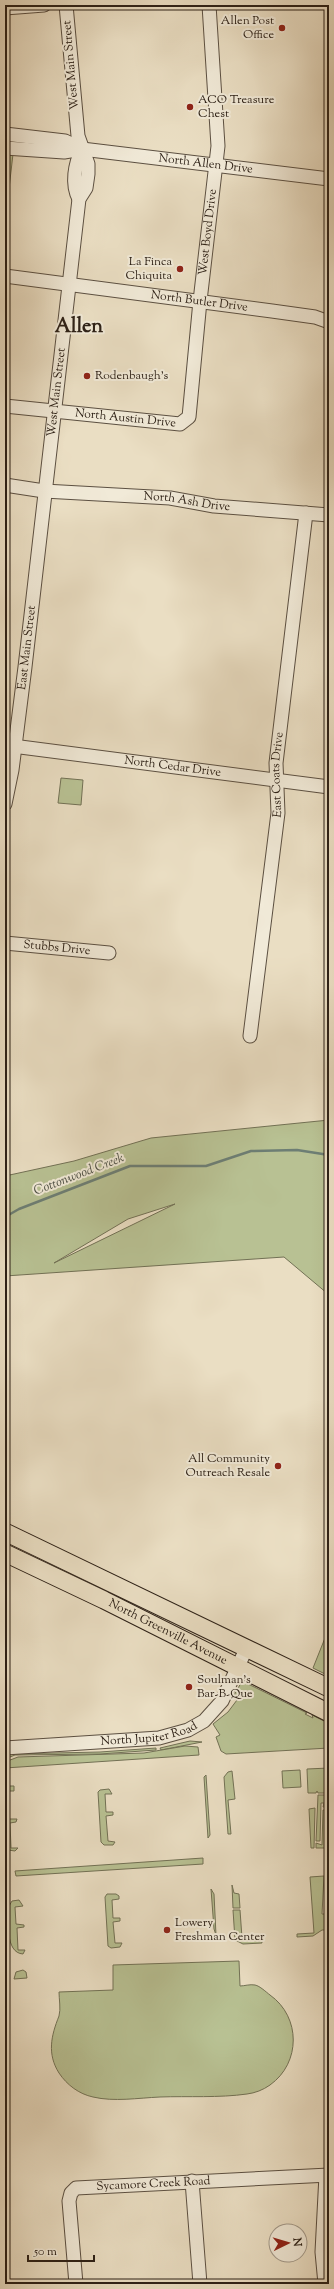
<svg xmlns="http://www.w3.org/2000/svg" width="334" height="2289" viewBox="0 0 334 2289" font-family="'Sorts Mill Goudy',serif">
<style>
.green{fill:#b8c193;stroke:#727155;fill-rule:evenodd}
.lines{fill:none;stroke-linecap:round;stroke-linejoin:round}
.stream{stroke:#6d7e74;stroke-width:2.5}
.minor-casing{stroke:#5c5042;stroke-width:15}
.major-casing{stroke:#2d2117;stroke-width:19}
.minor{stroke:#f1ead8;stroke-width:13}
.major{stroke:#eadec3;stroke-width:17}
.poi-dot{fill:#8f2418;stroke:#f1ead8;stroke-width:1.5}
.labels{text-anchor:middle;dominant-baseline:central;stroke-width:4;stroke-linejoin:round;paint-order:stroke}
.poi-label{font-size:12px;fill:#2d2117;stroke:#f1ead8;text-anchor:start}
.street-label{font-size:12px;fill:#2d2117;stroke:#f1ead8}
.water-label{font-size:13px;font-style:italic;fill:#4d5046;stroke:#f1ead8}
.town-label{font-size:20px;font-weight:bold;fill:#2d2117;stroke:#f1ead8}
</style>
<rect width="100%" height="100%" fill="#eadec3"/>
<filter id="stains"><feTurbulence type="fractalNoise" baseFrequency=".005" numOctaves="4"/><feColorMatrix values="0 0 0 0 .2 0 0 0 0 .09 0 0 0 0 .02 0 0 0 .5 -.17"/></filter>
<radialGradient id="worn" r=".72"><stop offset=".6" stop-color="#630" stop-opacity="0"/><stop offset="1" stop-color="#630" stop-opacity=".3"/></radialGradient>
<!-- green -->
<g class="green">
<polygon points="5,153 13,154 7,206 5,206"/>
<polygon points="61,778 83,780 81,805 58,803"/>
<path d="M 329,1120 L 329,1307 L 328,1294 L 284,1257 L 5,1276 L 5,1176 L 74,1161 L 151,1138 ZM 175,1204 L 54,1263 L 128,1219 Z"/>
<polygon points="329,1628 329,1676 313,1668"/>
<polygon points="244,1682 307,1713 305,1714 313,1718 312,1715 328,1723 329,1748 226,1754 221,1751 216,1737 220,1735 213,1724 228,1712 237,1700 233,1697 241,1683"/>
<polygon points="190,1741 202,1742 161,1750 160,1748"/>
<polygon points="185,1746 198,1747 199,1755 5,1768 5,1762 18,1757 144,1753"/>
<polygon points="156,1748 156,1750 100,1754 15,1755 5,1759 5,1755 8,1754 100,1752"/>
<polygon points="329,1768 329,1793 318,1793 317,1791 316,1793 308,1793 307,1769"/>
<polygon points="300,1770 301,1787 283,1788 282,1771"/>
<polygon points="232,1771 235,1799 228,1800 231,1834 228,1834 224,1777 228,1772"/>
<polygon points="206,1775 210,1835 208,1838 204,1777"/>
<polygon points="5,1786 14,1786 14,1791 8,1791 9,1819 17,1819 16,1822 10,1823 11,1848 18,1848 15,1851 8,1850 5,1847"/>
<polygon points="109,1789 112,1794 105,1794 106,1812 113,1812 113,1815 106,1816 108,1841 115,1842 113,1845 104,1845 101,1842 98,1792 100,1790"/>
<polygon points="318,1795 329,1795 328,1807 323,1807 324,1803 321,1803 320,1841 316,1841"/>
<polygon points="315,1808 314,1848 311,1848 309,1809"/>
<polygon points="323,1810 328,1810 326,1848 316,1848 316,1843 322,1845"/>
<polygon points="203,1858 203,1864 16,1876 15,1871"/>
<polygon points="324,1876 322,1914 329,1914 329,1930 322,1930 313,1936 297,1937 297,1934 314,1933 310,1877"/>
<polygon points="232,1885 234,1893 239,1894 240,1908 233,1908"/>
<polygon points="211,1889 214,1894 216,1935 214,1929"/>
<polygon points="107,1894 116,1894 119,1896 119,1899 112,1900 113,1918 120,1918 120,1921 113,1922 115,1943 122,1943 120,1947 111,1948 108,1946 105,1897"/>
<path d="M 19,1900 L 23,1906 L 15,1907 L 16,1924 L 24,1925 L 24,1927 L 17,1928 L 18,1950 L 25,1950 L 23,1954 C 5,1953 8,1920 9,1906 L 12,1901 Z"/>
<polygon points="233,1910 240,1910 242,1938 248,1940 248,1938 261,1937 262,1943 243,1944 235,1940"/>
<path d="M 239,1961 L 240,1986 C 244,1986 250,1984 255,1985 C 260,1986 266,1992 270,1995 C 301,2017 301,2063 270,2085 C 263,2090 255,2093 247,2094 C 219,2098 188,2096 160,2097 C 138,2098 114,2102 93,2097 C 79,2094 67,2085 59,2073 C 47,2054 51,2036 59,2016 C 61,2009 59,1999 59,1992 L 113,1990 L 113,1965 Z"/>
<polygon points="23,1970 26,1972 27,1978 14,1979 16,1972"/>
</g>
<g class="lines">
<!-- stream -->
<polyline class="stream" points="5,1217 19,1209 130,1166 206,1166 251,1151 297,1150 329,1155"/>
<!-- minor casing -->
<g class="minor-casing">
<g id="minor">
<polyline points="5,8 44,5"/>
<polyline points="5,134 65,141 82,149"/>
<path id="s1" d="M 5,148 L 64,152 L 82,149 L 329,179"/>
<path d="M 79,199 C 71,184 75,164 82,149"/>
<path id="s2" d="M 5,276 L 272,311 L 315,317 L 329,322"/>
<path id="s3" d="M 5,406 L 180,424 L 189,417 L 200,301 L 218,146 L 209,5"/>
<path id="s4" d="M 5,485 L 44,491 L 170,498 L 214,506 L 329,515"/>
<path id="s5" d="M 5,745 L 329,787"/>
<path id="s6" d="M 5,804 L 12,770 L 25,667 L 79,199 L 86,188 L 88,174 L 88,164 L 78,136 L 66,5"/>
<path id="s7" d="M 5,943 L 109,953"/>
<path id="s8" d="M 250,1036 L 278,813 L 276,763 L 306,513"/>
<path id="s9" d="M 5,1748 L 159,1738 L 188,1730 L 204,1721 L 222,1701 L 247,1647"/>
<polyline points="192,2181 200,2284"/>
<path id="s10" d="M 76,2284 L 69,2201 L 71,2193 L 76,2188 L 329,2175"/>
<polyline points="325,2284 322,2252 326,2175"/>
</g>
</g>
<!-- major casing -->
<g class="major-casing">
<g id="major">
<polyline points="5,1532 329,1688"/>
<path id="s11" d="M 5,1553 L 104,1600 L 329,1713"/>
</g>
</g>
<!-- minor -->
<use href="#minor" class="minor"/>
<!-- major -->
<use href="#major" class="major"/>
</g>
<!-- markers -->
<g class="poi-dot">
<circle cx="282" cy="28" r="4"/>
<circle cx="190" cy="107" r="4"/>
<circle cx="180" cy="269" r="4"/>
<circle cx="87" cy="376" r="4"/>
<circle cx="278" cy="1466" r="4"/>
<circle cx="189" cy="1687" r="4"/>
<circle cx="167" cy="1930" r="4"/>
</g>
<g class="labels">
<!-- poi labels -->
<g class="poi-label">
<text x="274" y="21" text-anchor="end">Allen Post<tspan x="274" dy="14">Office</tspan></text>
<text x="198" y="100">ACO Treasure<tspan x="198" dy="14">Chest</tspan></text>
<text x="172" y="262" text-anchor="end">La Finca<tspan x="172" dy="14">Chiquita</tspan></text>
<text x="95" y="376">Rodenbaugh's</text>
<text x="270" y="1459" text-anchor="end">All Community<tspan x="270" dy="14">Outreach Resale</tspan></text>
<text x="197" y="1680">Soulman's<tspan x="197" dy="14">Bar-B-Que</tspan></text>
<text x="175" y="1923">Lowery<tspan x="175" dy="14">Freshman Center</tspan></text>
</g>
<!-- street labels -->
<g class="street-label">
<text transform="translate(71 65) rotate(-95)">West Main Street</text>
<text stroke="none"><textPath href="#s1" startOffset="202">North Allen Drive</textPath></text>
<text stroke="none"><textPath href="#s3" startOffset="373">West Boyd Drive</textPath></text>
<text stroke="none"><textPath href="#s2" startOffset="196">North Butler Drive</textPath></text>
<text stroke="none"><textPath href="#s6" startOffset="415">West Main Street</textPath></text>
<text stroke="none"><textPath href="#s3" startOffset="121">North Austin Drive</textPath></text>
<text stroke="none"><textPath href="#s4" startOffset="183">North Ash Drive</textPath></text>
<text stroke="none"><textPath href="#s6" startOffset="158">East Main Street</textPath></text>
<text stroke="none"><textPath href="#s5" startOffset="169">North Cedar Drive</textPath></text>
<text stroke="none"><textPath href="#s8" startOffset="263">East Coats Drive</textPath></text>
<text stroke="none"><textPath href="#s7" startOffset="52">Stubbs Drive</textPath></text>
<text stroke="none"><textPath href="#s11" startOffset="181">North Greenville Avenue</textPath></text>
<text stroke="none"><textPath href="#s9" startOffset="145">North Jupiter Road</textPath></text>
<text stroke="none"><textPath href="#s10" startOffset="176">Sycamore Creek Road</textPath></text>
</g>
<!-- water labels -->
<g class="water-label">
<text transform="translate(79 1175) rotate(-21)">Cottonwood Creek</text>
</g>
<!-- town labels -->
<g class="town-label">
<text x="79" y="327">Allen</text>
</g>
</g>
<!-- margin -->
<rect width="334" height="2289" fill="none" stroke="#eadec3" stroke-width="20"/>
<rect x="6" y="6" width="322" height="2277" fill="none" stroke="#2d2117" stroke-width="2"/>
<rect x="10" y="10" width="314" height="2269" fill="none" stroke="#2d2117"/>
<!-- north arrow -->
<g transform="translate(288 2243) rotate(85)"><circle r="19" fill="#f1ead8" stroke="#a39a8b"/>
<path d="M0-3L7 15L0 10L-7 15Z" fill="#8f2418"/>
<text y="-6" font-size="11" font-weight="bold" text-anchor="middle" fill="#2d2117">N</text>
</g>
<!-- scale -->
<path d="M28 2255v6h66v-6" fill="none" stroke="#2d2117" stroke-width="2"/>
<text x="34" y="2255" font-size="12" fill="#2d2117" stroke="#f1ead8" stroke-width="3" paint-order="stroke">50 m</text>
<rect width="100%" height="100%" filter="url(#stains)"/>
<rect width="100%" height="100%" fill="url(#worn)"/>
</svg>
